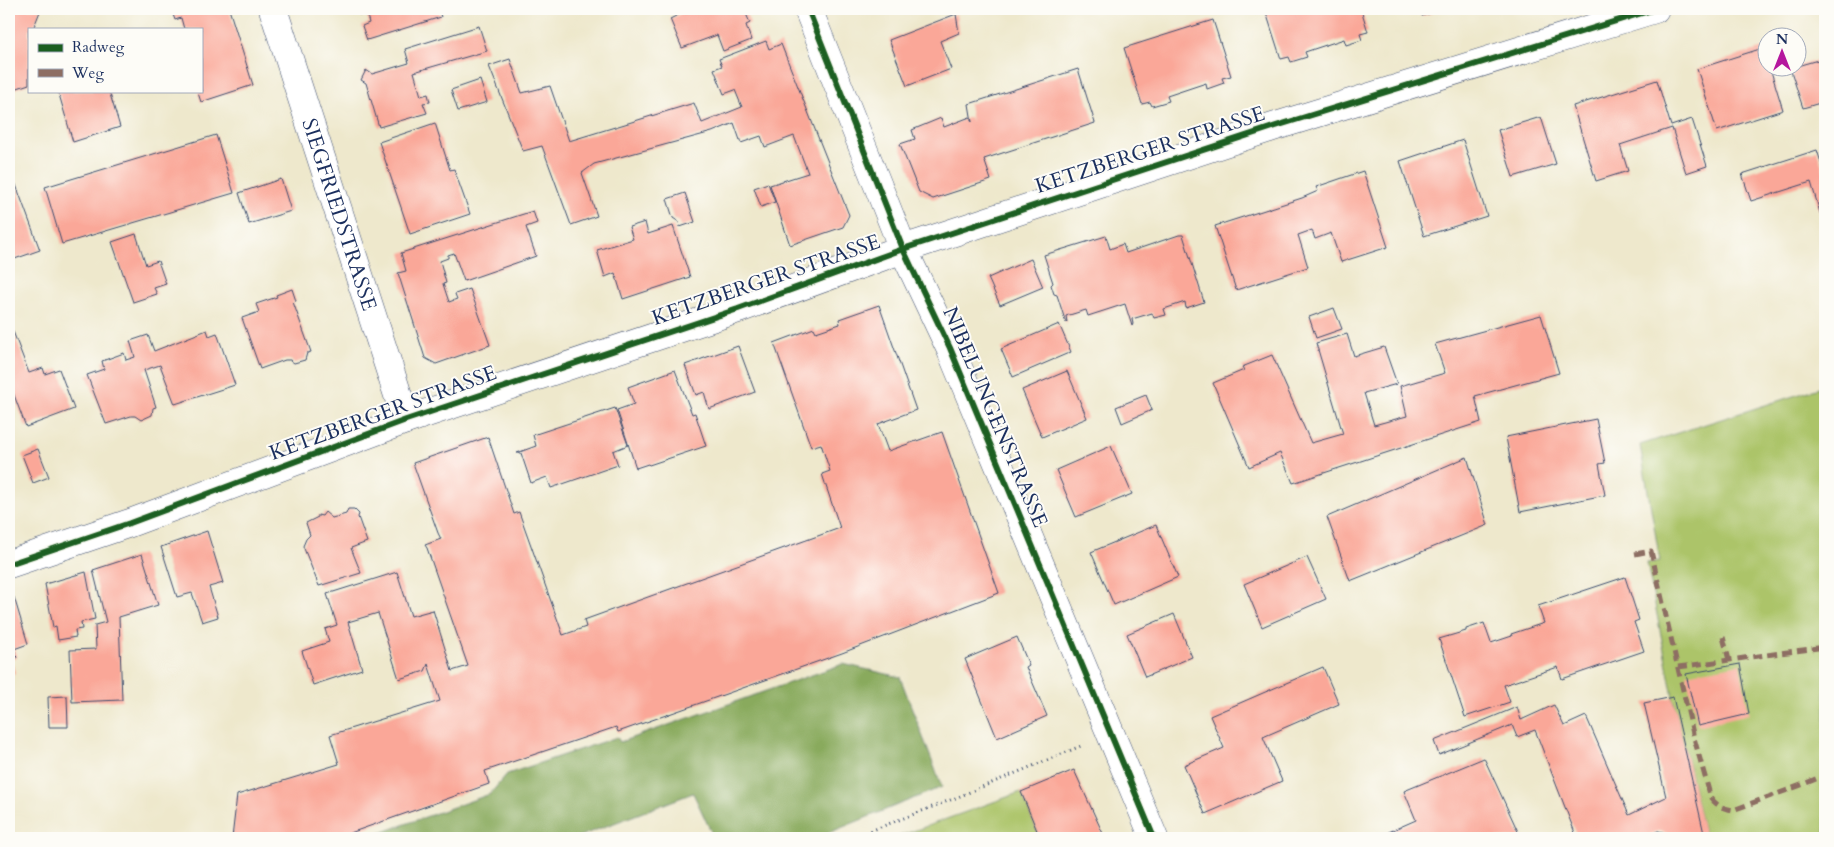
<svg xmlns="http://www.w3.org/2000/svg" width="1834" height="847" viewBox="0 0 1834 847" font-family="Cardo,serif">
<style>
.green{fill:#acc469;stroke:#647a64}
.forest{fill:#89aa5d;stroke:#526c5e}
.building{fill:#faa798}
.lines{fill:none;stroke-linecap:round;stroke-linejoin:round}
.minor-casing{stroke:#3b4b6e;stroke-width:29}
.path{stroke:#3b4b6e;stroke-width:3;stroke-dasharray:1 4;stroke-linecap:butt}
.minor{stroke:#fff;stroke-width:28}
.quiet{stroke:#8d6e63;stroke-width:5;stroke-dasharray:10 5;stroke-linecap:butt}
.cycleway-casing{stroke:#fdfcf7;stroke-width:9}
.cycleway{stroke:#1b5e20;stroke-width:6}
.labels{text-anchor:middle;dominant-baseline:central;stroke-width:4;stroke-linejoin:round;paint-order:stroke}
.street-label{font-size:21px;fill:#1b2f5e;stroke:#fdfcf7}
</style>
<rect width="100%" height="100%" fill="#fdfcf7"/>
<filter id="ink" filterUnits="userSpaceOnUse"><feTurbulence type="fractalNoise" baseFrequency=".02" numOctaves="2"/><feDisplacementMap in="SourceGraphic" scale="10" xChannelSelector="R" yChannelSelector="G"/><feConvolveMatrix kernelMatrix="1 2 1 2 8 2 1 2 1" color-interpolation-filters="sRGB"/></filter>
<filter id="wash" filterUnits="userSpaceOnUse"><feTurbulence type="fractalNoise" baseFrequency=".0096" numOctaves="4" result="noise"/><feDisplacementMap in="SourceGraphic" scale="20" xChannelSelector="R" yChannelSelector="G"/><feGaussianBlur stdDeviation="1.12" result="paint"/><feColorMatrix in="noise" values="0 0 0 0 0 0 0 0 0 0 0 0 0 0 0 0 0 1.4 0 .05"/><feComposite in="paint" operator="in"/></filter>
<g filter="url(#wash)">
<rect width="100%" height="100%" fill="#eee8cc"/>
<!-- green -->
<g class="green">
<polygon points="1825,386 1825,838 1705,838 1673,697 1647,563 1660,561 1640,445"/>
<polygon points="1021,792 1040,838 894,838"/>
</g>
<!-- forest -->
<polygon class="forest" points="843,664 900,677 942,787 816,838 714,838 693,793 575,838 366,838 490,794 507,774 617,737 620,742"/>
<g id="blocks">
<!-- building -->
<g class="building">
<polygon points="9,9 41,9 33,29 29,29 29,84 9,91"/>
<polygon points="171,9 229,9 253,85 201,102 198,93 203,91 201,87 201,29 184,29 181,18 175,20"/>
<polygon points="364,9 438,9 441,17 367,40 362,26 369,23 366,12 359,15 358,12 364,11"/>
<polygon points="678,9 744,9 750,23 746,25 751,40 723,51 717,35 682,48 670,19 680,14"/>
<polygon points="1265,9 1361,9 1368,32 1360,34 1362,40 1346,45 1344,39 1305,52 1307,57 1291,62 1289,57 1281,59"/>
<polygon points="1420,9 1443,9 1422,16"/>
<polygon points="956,14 959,33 940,41 951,69 907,86 889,40"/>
<polygon points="1213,20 1231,76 1222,78 1224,83 1207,89 1206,83 1167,96 1169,101 1152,106 1150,102 1142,104 1124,48"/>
<polygon points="479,26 487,51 414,72 421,96 428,94 430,102 423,103 427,113 379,127 366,83 361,80 366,70 372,74 409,63 405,49"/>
<polygon points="766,41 769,49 781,44 849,215 843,227 790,245 770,185 808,173 794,136 765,147 761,136 741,143 734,123 712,132 594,164 582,173 597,216 571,225 542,146 523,151 489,66 510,59 522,93 550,86 569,141 694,103 702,123 742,107 735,90 724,94 714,69 722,66 719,59"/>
<polygon points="1763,48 1766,58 1766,68 1770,68 1783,110 1717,131 1697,69"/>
<polygon points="1825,58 1825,117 1820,103 1803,108 1790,68"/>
<polygon points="1078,69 1095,123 984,159 991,180 933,199 919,192 900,144 915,139 912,130 941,118 944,127 970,117 972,122 969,104"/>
<polygon points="480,80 487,102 458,111 451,90"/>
<polygon points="1657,80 1671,126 1692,119 1707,166 1686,173 1672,128 1620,145 1628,171 1596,181 1573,106"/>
<polygon points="58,91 109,91 120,127 73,142"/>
<polygon points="1541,117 1556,164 1513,177 1498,130"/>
<polygon points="435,123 450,170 454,169 470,214 410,234 379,142"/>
<polygon points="216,135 234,193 62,244 45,187"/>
<polygon points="1463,140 1487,216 1424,236 1400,161"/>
<polygon points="1817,150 1825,175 1825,215 1821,216 1811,182 1751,201 1742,174"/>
<polygon points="9,166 40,250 9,261"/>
<polygon points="1363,171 1388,247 1341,262 1331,233 1315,239 1312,230 1298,235 1308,267 1236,290 1215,226 1302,198 1318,191 1316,187"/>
<polygon points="281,179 291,211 249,224 239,193"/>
<polygon points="768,183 775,202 761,207 754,188"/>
<polygon points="685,193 695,222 680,227 679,222 673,218 667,199"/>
<polygon points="533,211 537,223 526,227 536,256 464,281 454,253 448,255 448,258 440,261 446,283 443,284 449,302 457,299 455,294 470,289 490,345 436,364 425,358 398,273 406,271 401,253"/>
<polygon points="645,222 648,234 673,226 690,277 623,299 615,273 605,277 597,250 633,239 629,227"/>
<polygon points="136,234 146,265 158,261 166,284 154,288 157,294 133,302 112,242"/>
<polygon points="1179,235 1183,235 1204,302 1186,308 1185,302 1164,309 1166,315 1154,318 1152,313 1132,319 1133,324 1132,326 1125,304 1088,316 1086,310 1066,316 1067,322 1066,323 1057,295 1054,294 1051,285 1053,283 1044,255 1106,236 1110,249 1123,244 1126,253"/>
<polygon points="1031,259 1043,287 1000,305 988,278"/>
<polygon points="292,289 296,301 293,302 311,352 307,353 305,360 294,363 290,360 285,360 260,369 242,318 259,312 256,304 277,297 276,295"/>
<polygon points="879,305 916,410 878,424 888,451 942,432 999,593 842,653 618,732 616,727 485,771 489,784 336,838 232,838 237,795 339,764 330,735 440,701 428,664 425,671 399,679 378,613 348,622 362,669 313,685 302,651 329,642 325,629 337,625 327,594 397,572 411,616 433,610 452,671 468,666 427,548 425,545 441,539 438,533 413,463 488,437 514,514 519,512 563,635 586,627 584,620 840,528 822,474 830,471 821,444 811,447 774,343 814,328 816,332 840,324 839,319"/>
<polygon points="1334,308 1342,329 1316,338 1309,317"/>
<polygon points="1541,315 1559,373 1475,396 1481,422 1293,483 1280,453 1249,467 1213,383 1244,370 1242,367 1272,355 1311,443 1343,434 1316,343 1347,334 1354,356 1384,347 1397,384 1364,393 1374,425 1407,416 1400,386 1445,373 1435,344"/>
<polygon points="9,321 29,373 43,368 45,374 59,369 74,409 26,427 11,387 9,388"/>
<polygon points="1059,324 1071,352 1013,377 1001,349"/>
<polygon points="207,330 209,336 217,333 235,385 175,404 160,365 144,370 156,407 153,408 152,415 141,420 135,416 131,416 106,424 87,375 104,369 102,361 124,353 126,360 135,357 130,341 148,335 154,351"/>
<polygon points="738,346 755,392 709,409 704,392 696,395 685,365"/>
<polygon points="675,370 692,414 695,413 706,446 649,465 648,464 636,468 617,410 634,404 628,387"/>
<polygon points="1067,371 1087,418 1042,437 1022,390"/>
<polygon points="1146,395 1152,410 1122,423 1116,407"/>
<polygon points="615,408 628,445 613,451 618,465 551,488 547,477 531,483 521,453 517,453 536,446 533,435"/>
<polygon points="1596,419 1605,463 1599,464 1605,495 1520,512 1506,437"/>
<polygon points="1111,446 1132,494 1076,517 1056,470"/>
<polygon points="38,449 49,477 33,483 22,455"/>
<polygon points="1467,457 1488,525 1350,581 1327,517"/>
<polygon points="348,509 354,509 359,514 358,517 367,542 351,548 361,573 319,586 303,546 306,539 310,535 306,523 318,517 318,515 322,516 325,512 332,518 346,514"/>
<polygon points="1156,525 1178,577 1114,605 1091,552"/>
<polygon points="207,531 223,583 209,587 218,617 202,622 192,593 177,597 161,547"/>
<polygon points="142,554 158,605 119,617 122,700 72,702 70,650 96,649 95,625 106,622 93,570"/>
<polygon points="1307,557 1326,599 1262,627 1244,584"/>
<polygon points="86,572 95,619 81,622 82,629 75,630 76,637 58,640 56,626 53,627 45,584"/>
<polygon points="1625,577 1639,620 1634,622 1644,651 1562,679 1558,667 1504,685 1510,702 1465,717 1439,639 1466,631 1466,629 1484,623 1491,643 1512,636 1511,634 1544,623 1538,606"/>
<polygon points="14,597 28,644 14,649 17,658 11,659 15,673 9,675 9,599"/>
<polygon points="1174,614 1192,657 1145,677 1127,634"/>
<polygon points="1017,637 1029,665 1026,667 1047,716 997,738 965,659"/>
<polygon points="1740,664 1749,714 1698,726 1686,674"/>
<polygon points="1323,667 1339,704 1263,737 1282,781 1205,814 1184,765 1224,748 1210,716"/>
<polygon points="67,696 68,727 49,727 48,697"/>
<polygon points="1673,697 1705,838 1676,838 1675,835 1658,831 1643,838 1577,838 1535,730 1517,737 1512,725 1439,755 1434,741 1517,707 1521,720 1554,705 1564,726 1586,716 1629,815 1666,797 1644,703"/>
<polygon points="1484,758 1521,838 1375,838 1416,820 1404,791"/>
<polygon points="1074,770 1105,838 1040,838 1021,792"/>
</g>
</g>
</g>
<g filter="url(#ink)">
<use href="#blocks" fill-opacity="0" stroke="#3b4b6e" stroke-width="1"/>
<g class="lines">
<!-- minor casing -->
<g class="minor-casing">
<g id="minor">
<path id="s1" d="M 273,9 L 406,420"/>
<polyline points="808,9 903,249 950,348 1154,838"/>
<polyline points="9,564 130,523 406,420 738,309 903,249 1276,126 1655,9"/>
</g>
</g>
<!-- path -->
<polyline class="path" points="852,838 953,799 1081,746"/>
<!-- minor -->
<use href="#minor" class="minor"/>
<!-- quiet -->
<g class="quiet">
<path d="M 1635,554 L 1651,551 L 1694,738 L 1711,798 C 1717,806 1722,808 1733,810 L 1804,784 L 1825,775"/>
<polyline points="1723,637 1729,660"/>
<polyline points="1678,667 1825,647"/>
</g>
<!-- cycleway casing -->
<g class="cycleway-casing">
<g id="cycleway">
<polyline points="808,9 903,249 950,348 1154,838"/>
<polyline points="9,564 130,523 406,420 738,309 903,249 1276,126 1655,9"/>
</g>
</g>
<!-- cycleway -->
<use href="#cycleway" class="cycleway"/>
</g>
</g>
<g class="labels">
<!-- street labels -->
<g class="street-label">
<text transform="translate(1150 150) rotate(-18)">KETZBERGER STRASSE</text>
<text stroke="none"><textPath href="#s1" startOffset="216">SIEGFRIEDSTRASSE</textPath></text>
<text transform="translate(766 280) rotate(-19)">KETZBERGER STRASSE</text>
<text transform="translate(383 413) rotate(-20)">KETZBERGER STRASSE</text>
<text transform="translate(995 417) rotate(67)">NIBELUNGENSTRASSE</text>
</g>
</g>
<!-- margin -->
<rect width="1834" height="847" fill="none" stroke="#fdfcf7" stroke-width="30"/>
<!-- legend -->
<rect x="28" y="28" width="175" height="65" fill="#fdfcf7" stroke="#a3aaba"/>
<rect x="38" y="44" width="25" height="8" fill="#1b5e20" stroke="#a3aaba"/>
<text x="72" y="52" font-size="15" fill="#1b2f5e">Radweg</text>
<rect x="38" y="69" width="25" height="8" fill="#8d6e63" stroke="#a3aaba"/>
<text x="72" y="78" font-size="15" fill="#1b2f5e">Weg</text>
<!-- north arrow -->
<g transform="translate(1782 52)"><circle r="24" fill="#fdfcf7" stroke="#a3aaba"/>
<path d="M0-4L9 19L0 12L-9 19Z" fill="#b5179e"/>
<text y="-8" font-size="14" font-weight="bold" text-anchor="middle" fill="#1b2f5e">N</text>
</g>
</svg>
